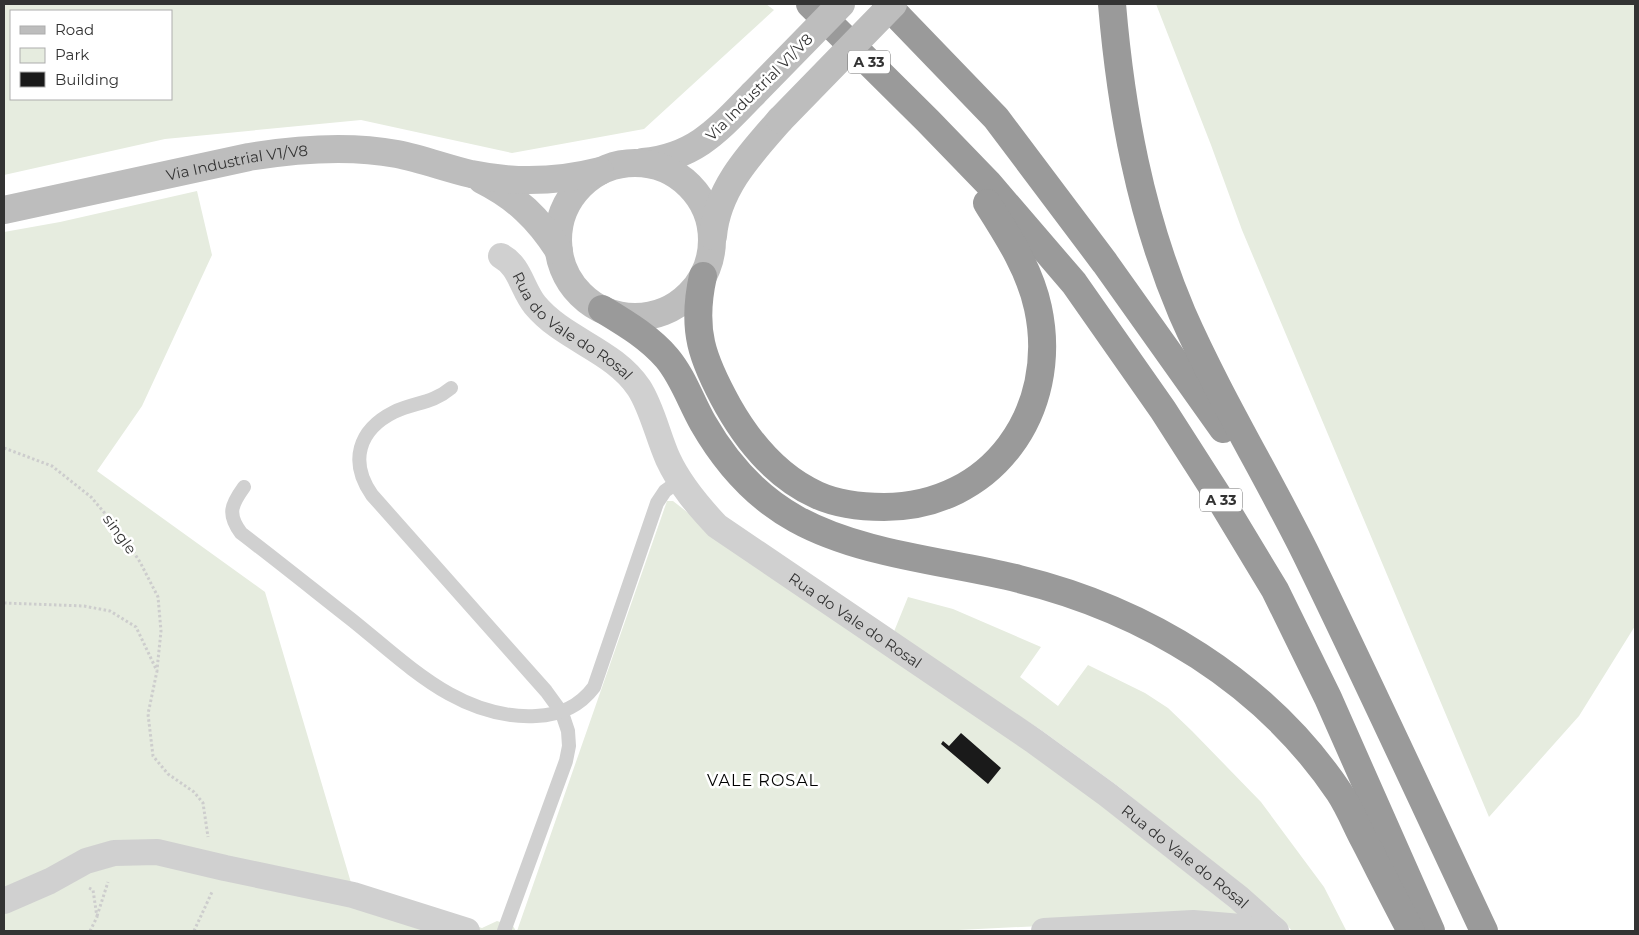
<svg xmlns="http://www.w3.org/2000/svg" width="1639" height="935" viewBox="0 0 1639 935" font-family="Montserrat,sans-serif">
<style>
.green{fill:#e6ecdf;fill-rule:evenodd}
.building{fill:#1a1a1a}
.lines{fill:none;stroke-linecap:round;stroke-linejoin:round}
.path{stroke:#cdcdcd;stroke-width:3;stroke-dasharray:2.5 2.5;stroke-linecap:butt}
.service{stroke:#d0d0d0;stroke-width:14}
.minor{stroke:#d0d0d0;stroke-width:26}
.secondary{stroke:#bdbdbd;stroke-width:28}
.motorway{stroke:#9a9a9a;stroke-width:28}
.secondary-bridge{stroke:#bdbdbd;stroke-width:28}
.labels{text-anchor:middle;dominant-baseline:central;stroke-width:5;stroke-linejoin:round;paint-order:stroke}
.shield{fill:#fff;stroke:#707070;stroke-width:1}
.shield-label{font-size:14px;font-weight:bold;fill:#333}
.street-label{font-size:15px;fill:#333;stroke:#fff}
.neighbourhood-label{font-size:16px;letter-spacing:1px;fill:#000;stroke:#fff}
</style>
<rect width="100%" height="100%" fill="#fff"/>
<!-- green -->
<g class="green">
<path d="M 4,4 L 766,4 L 774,10 L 644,129 L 512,153 L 361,120 L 165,139 L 4,175 ZM 171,11 L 171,99 L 11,99 L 11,11 Z"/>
<polygon points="1156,4 1635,4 1635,626 1579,716 1489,817 1242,230 1211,145"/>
<polygon points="197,191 212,255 142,406 97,471 265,592 352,886 482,928 497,921 513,926 516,931 4,931 4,232 60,222"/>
<polygon points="667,501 673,501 710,530 1021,742 1241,916 938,931 517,931"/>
<polygon points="908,597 953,609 1041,647 1020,677 1058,706 1088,665 1145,693 1168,708 1192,731 1261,802 1324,887 1346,930 1292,931 1278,915 1119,787 1041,730 893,634"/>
</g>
<!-- building -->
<polygon class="building" points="961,733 1001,768 988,784 941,744 943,741 949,746"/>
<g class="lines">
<!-- path -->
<g class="path">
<polyline points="4,448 52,466 91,497 119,530 140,562 158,597 161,631 157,670"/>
<polyline points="4,603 84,606 110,611 136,627 157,671 148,714 153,756 168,774 194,792 203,803 208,837"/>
<polyline points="89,888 93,890 97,917 90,931"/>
<polyline points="97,916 108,882"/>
<polyline points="194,931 212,892"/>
</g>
<!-- service -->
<g class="service">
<path d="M 451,388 C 432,404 415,402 394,412 C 358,430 349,462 372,495 L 546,691 L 562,713 L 568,731 L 569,746 L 566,761 L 504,931"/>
<path d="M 244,487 C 231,505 227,514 241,533 C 279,562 315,591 352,620 C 407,664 460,720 536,716 C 560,715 579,707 594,687 L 657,503 L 665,491 L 679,481"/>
</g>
<!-- minor -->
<g class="minor">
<path id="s1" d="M 501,256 C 520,266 522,289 535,305 C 564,340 614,350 639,388 C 652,408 658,437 668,459 C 680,485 698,506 717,526 L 1034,741 L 1108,795 L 1239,898 L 1276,931"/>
<polyline points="4,901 50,881 86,861 114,853 157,852 225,868 353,895 467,931"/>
<polyline points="1044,931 1193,923 1241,927 1255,931"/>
</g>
<!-- secondary -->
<g class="secondary">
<path d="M 643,162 C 695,157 718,130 753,94"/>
<circle cx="635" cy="240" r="77"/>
<path d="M 482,180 C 516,197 539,219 559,251"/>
<path id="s2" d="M 4,210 L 249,157 C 298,149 348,145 397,154 C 422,159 446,168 471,174 C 514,183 557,182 600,171"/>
<path d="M 713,236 C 717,189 750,154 780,120"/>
</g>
<!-- motorway -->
<g class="motorway">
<polyline points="810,4 928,121 988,183 1074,283 1163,410 1220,499 1275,590 1328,698 1431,931"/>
<polyline points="886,4 996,118 1105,263 1223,429"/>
<path d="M 1112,4 C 1121,110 1140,214 1182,313 C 1218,395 1265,472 1305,552 C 1366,677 1425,805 1484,931"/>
<path d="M 703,276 C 691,330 702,359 728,406 C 749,443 777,477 817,495 C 837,504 862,507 884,507 C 992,507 1060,411 1038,308 C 1030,270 1008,236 987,203"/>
<path d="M 602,309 C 625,323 649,337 667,358 C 683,377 691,402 703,423 C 726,463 756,497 796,519 C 861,555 947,561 1019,579 C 1146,610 1265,682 1339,792 C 1349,807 1356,825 1364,840 C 1380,871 1395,901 1411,931"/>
</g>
<!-- secondary-bridge -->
<g class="secondary-bridge">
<polyline points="753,94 841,4"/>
<polyline points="780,120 893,4"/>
</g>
</g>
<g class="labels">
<!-- shield labels -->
<g class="shield">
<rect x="848" y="50.5" width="42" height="23" rx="4"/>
<rect x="1200" y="488.5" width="42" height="23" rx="4"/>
</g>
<g class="shield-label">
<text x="869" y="62">A 33</text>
<text x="1221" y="500">A 33</text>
</g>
<!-- street labels -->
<g class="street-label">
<text transform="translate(759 87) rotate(-45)">Via Industrial V1/V8</text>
<text stroke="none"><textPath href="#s2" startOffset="238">Via Industrial V1/V8</textPath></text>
<text stroke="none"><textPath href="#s1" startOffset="102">Rua do Vale do Rosal</textPath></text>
<text transform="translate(120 534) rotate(54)">single</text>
<text stroke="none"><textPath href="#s1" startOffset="522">Rua do Vale do Rosal</textPath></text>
<text stroke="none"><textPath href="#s1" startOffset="928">Rua do Vale do Rosal</textPath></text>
</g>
<!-- neighbourhood labels -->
<g class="neighbourhood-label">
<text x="763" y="780">VALE ROSAL</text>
</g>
</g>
<!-- border -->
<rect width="1639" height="935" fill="none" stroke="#333333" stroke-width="10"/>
<!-- legend -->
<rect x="10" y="10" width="162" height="90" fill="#ffffff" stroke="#adadad"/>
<rect x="20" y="26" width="25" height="8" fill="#bdbdbd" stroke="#adadad"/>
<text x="55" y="35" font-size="15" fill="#333333">Road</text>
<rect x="20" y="48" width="25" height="15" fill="#e6ecdf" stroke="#adadad"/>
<text x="55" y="60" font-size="15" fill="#333333">Park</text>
<rect x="20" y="72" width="25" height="15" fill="#1a1a1a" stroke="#adadad"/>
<text x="55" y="85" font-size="15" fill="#333333">Building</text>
</svg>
